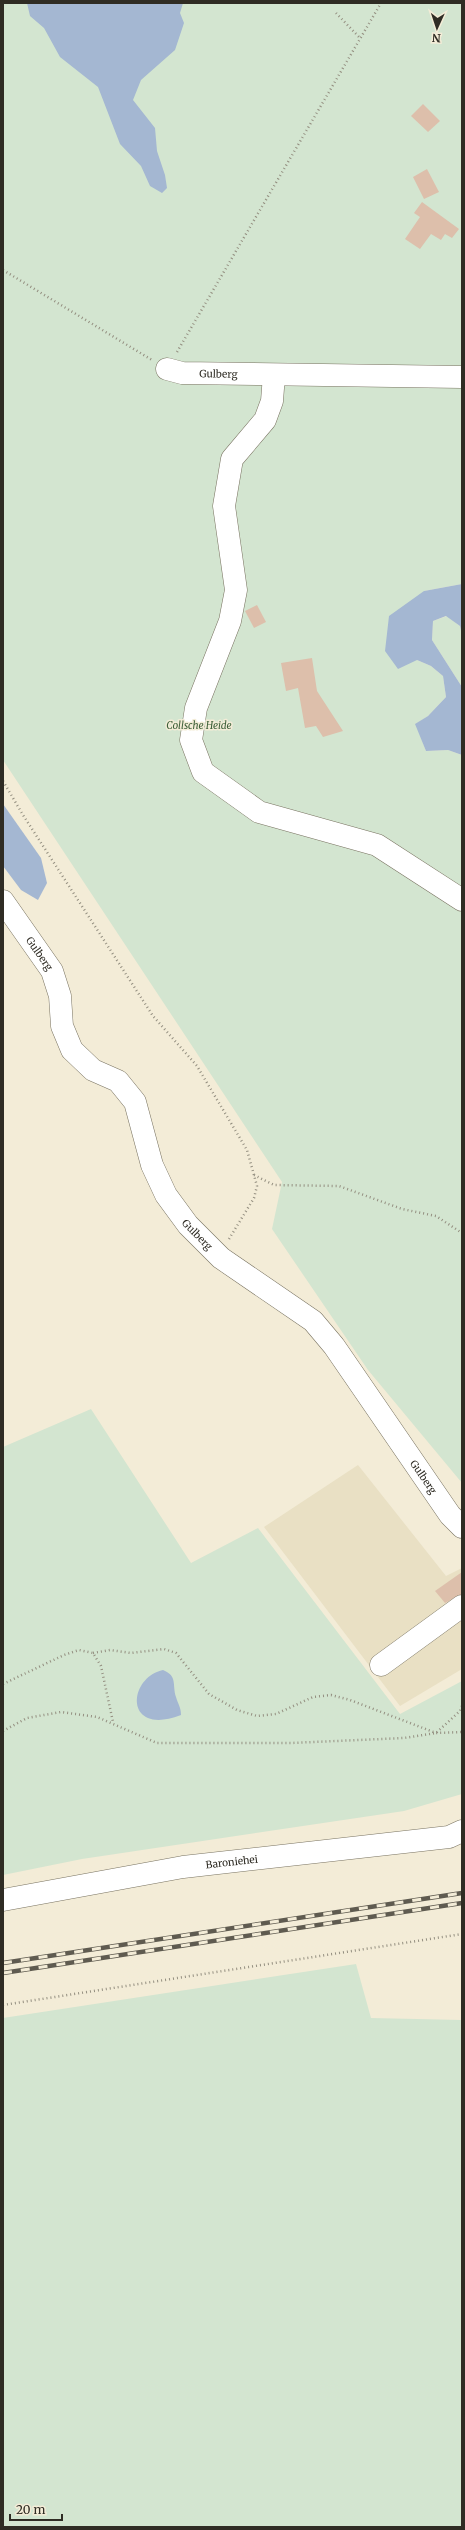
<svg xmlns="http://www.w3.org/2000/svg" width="465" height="2530" viewBox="0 0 465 2530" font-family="Merriweather,serif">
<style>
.built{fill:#e9e0c4}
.green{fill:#d3e5d0}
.water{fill:#a4b7d2}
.building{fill:#ddbfab}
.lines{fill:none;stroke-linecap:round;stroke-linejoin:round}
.minor-casing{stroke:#797361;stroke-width:23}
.path{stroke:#948f80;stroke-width:2.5;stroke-dasharray:1 3;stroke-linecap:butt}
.minor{stroke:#fff;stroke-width:22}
.rail-casing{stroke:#5f5b50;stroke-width:4.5}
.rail{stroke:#f3ecd7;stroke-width:3;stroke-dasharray:9;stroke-linecap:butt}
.labels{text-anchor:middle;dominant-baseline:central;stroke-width:3;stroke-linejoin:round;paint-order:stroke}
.street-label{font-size:10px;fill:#2f2c24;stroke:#f3ecd7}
.park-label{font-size:10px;font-style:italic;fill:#3d6039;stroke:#f3ecd7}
</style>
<rect width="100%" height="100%" fill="#f3ecd7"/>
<!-- built -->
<polygon class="built" points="358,1465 446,1576 462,1568 462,1669 400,1706 264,1527"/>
<!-- green -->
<g class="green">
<polygon points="3,3 462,3 462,584 424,591 417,660 431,666 443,676 446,697 428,716 416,724 426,751 448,750 462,755 462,1483 368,1370 272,1229 282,1182 3,760"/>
<polygon points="447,616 460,626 462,636 462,687 432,640 433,621"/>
<polygon points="91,1409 191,1563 258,1528 400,1714 462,1681 462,1794 404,1811 82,1859 3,1875 3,1447"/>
<polygon points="356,1964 371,2018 462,2020 462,2527 3,2527 3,2018"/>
</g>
<!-- water -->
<g class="water">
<polygon points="27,3 183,3 180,13 184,23 175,50 141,80 133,100 155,128 157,151 165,175 167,188 162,193 150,186 141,166 120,144 98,87 60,57 44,28 30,16"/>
<polygon points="462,584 462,636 460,626 446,616 433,621 432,640 462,687 462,755 448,750 426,751 415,724 428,716 446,697 443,676 431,666 417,660 398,669 385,651 389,616 424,591"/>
<polygon points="3,804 41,858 47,883 38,900 21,890 3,866"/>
<path d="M 163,1670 C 178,1676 172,1685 176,1697 C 178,1704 181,1707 181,1715 C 124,1737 127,1678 163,1670 Z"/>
</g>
<!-- building -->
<g class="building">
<polygon points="423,104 440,121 428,132 411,116"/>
<polygon points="427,169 439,192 424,199 413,177"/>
<polygon points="422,202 459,229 452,238 445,234 441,240 431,234 420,249 405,239 420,217 414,213"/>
<polygon points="257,605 266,622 254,628 245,611"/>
<polygon points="312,658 317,691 343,731 323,737 316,726 305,728 298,688 286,691 281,663"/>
<polygon points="462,1572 462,1594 445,1603 435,1591"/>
</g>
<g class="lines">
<!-- minor casing -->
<g class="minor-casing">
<g id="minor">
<path id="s1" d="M 167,369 L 182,373 L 462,377"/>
<polyline points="274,375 272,401 265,420 232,459 224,506 236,590 230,621 196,708 191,740 203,772 259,812 377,845 462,900"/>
<path id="s2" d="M 3,901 L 52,971 L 60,996 L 62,1026 L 72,1050 L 93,1070 L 118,1081 L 135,1102 L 152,1165 L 166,1195 L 188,1225 L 221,1258 L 313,1321 L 334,1346 L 450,1515 L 462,1527"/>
<polyline points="381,1665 462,1606"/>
<path id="s3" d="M 3,1900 L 183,1867 L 449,1837 L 462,1831"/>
</g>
</g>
<!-- path -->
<g class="path">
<polyline points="336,13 360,38"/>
<polyline points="3,270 152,360"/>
<polyline points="177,352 381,3"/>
<polyline points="3,781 23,815 153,1016 197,1066 247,1150 257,1186 254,1198 229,1239"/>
<polyline points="254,1175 274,1185 339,1186 402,1209 436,1216 462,1233"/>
<polyline points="93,1653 110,1650 131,1653 164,1649 176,1653 209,1694 237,1710 257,1716 276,1714 313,1697 331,1695 350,1700 436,1733 462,1732"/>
<polyline points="3,1684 64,1655 79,1650 93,1653 101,1666 113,1722"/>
<polyline points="3,1731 27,1718 61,1712 97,1717 157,1743 291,1743 404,1738 436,1733 460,1711 462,1706"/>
<polyline points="3,2005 462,1934"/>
</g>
<!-- minor -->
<use href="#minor" class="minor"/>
<!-- rail casing -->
<g class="rail-casing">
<g id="rail">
<polyline points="3,1963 462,1893"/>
<polyline points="3,1973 462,1903"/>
</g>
</g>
<!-- rail -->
<use href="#rail" class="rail"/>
</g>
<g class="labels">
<!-- street labels -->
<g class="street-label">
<text stroke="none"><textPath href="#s1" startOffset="52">Gulberg</textPath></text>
<text stroke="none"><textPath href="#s2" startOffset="64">Gulberg</textPath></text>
<text stroke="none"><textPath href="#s2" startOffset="400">Gulberg</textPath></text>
<text stroke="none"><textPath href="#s2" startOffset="736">Gulberg</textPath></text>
<text stroke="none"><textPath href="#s3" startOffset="232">Baroniehei</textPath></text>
</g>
<!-- park labels -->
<g class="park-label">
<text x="199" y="725">Collsche Heide</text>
</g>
</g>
<!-- border -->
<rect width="465" height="2530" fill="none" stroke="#2f2c24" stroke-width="8"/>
<!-- north arrow -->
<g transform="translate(437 28) rotate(183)" stroke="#f3ecd7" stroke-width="3" paint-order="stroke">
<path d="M0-3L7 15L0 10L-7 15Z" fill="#2f2c24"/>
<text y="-6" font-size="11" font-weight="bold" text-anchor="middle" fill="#2f2c24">N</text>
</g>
<!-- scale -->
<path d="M10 2514v6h52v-6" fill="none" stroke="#2f2c24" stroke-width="2"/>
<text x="16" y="2514" font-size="12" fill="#2f2c24" stroke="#f3ecd7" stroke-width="3" paint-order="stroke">20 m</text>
</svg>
